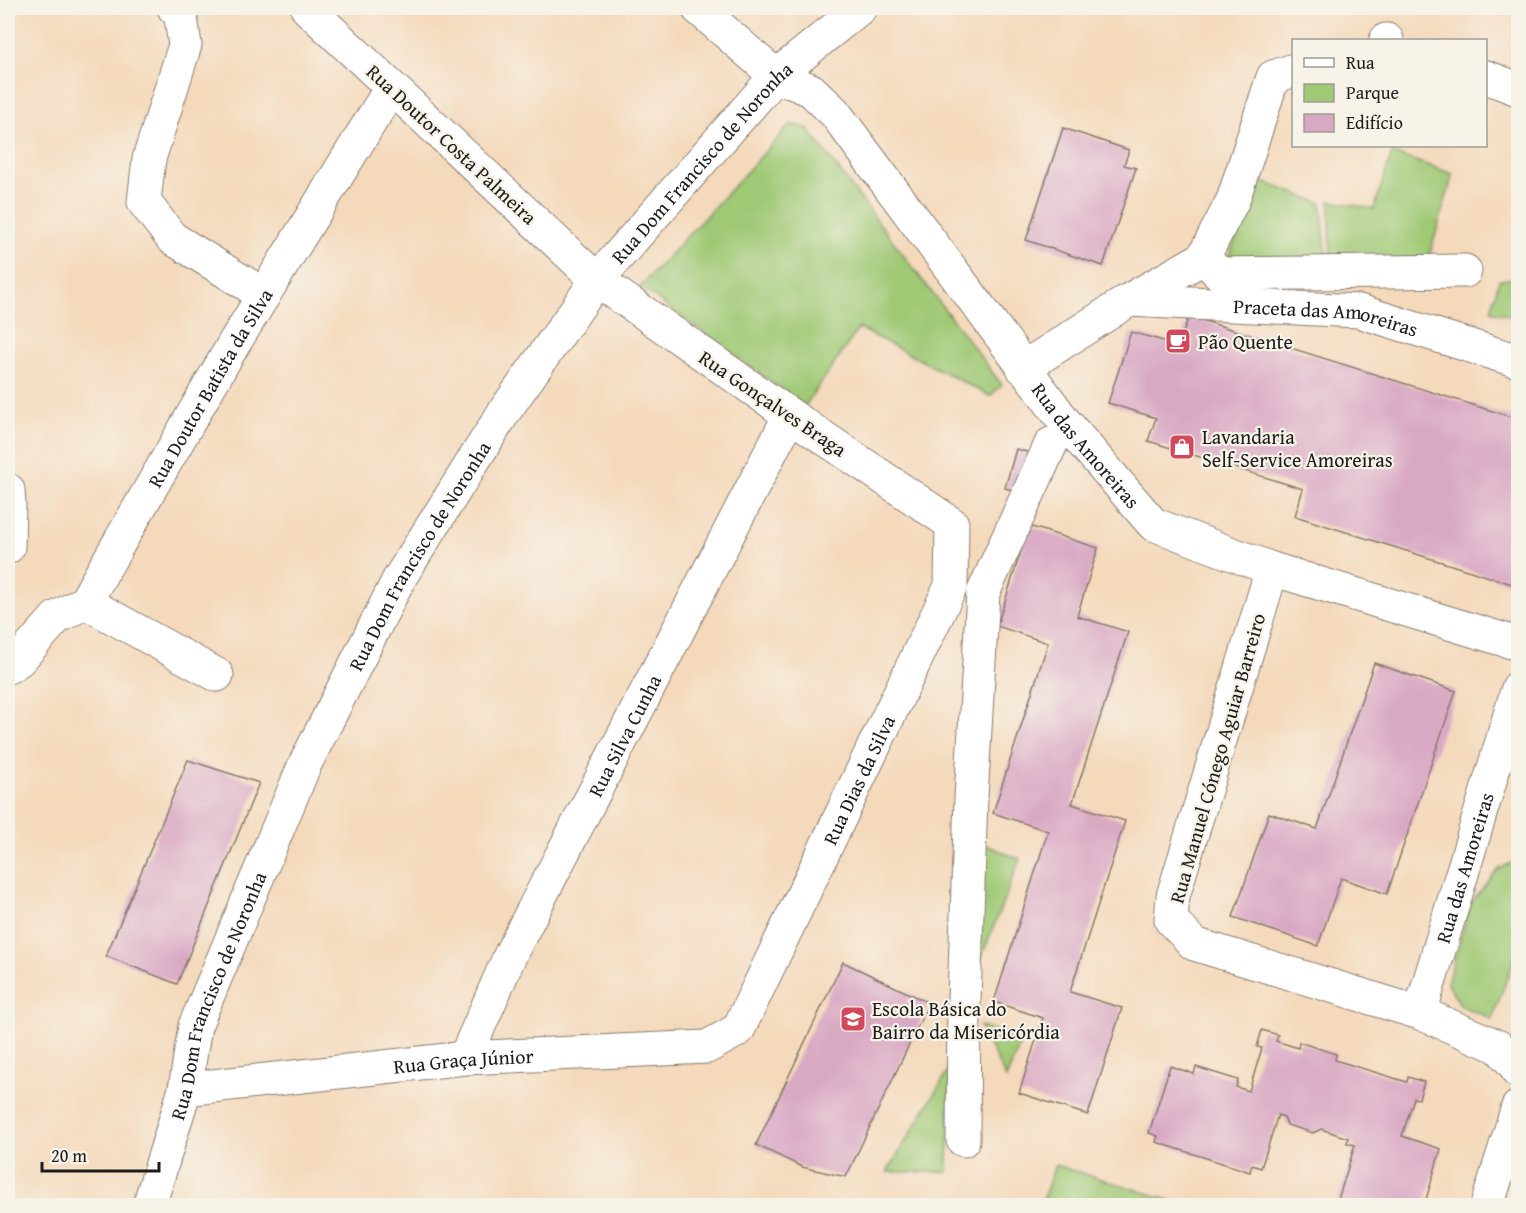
<svg xmlns="http://www.w3.org/2000/svg" width="1526" height="1213" viewBox="0 0 1526 1213" font-family="'Gentium Book Plus',serif">
<style>
.green{fill:#9fc975;stroke:#5e7248;stroke-width:1.5}
.building{fill:#d9a9c4}
.lines{fill:none;stroke-linecap:round;stroke-linejoin:round}
.minor-casing{stroke:#887a6c;stroke-width:35}
.minor{stroke:#fff;stroke-width:33}
.labels{text-anchor:middle;dominant-baseline:central;stroke-width:4.5;stroke-linejoin:round;paint-order:stroke}
.street-label{font-size:20px;fill:#1c1c1c;stroke:#f7f3e8}
.poi-label{font-size:20px;fill:#1c1c1c;stroke:#f7f3e8;text-anchor:start}
</style>
<rect width="100%" height="100%" fill="#f7f3e8"/>
<filter id="ink" filterUnits="userSpaceOnUse"><feTurbulence type="fractalNoise" baseFrequency=".0167" numOctaves="2"/><feDisplacementMap in="SourceGraphic" scale="12" xChannelSelector="R" yChannelSelector="G"/><feConvolveMatrix kernelMatrix="1 2 1 2 8 2 1 2 1" color-interpolation-filters="sRGB"/></filter>
<filter id="wash" filterUnits="userSpaceOnUse"><feTurbulence type="fractalNoise" baseFrequency=".008" numOctaves="4" result="noise"/><feDisplacementMap in="SourceGraphic" scale="24" xChannelSelector="R" yChannelSelector="G"/><feGaussianBlur stdDeviation="1.35" result="paint"/><feColorMatrix in="noise" values="0 0 0 0 0 0 0 0 0 0 0 0 0 0 0 0 0 1.4 0 .05"/><feComposite in="paint" operator="in"/></filter>
<g filter="url(#wash)">
<rect width="100%" height="100%" fill="#f4d9bb"/>
<!-- green -->
<g class="green">
<polygon points="791,124 807,128 1002,385 990,396 859,328 805,406 640,287"/>
<polygon points="1392,153 1453,174 1429,257 1331,266 1330,201 1374,209"/>
<polygon points="1258,180 1321,203 1327,260 1227,261"/>
<polygon points="1518,278 1518,318 1491,311 1499,280"/>
<polygon points="981,843 1020,859 975,974"/>
<polygon points="1517,860 1518,861 1518,948 1492,1019 1461,1006 1447,983 1471,903 1499,869"/>
<polygon points="980,1026 1022,1039 1006,1079"/>
<polygon points="950,1068 948,1172 887,1172"/>
<polygon points="1055,1165 1186,1205 1041,1205"/>
</g>
<g id="blocks">
<!-- building -->
<g class="building">
<polygon points="1063,128 1129,150 1124,165 1136,168 1103,266 1026,240"/>
<polygon points="1189,316 1518,419 1518,586 1295,516 1303,489 1148,441 1156,418 1108,403 1131,332 1179,345"/>
<polygon points="1016,449 1038,455 1026,494 1005,488"/>
<polygon points="1029,526 1098,548 1077,616 1128,632 1072,804 1125,821 1070,992 1122,1008 1088,1115 1019,1093 1043,1018 994,1002 1048,831 993,813 1048,643 997,626"/>
<polygon points="1374,663 1456,691 1387,894 1341,878 1318,946 1233,917 1269,813 1317,829"/>
<polygon points="188,760 259,783 177,984 106,956"/>
<polygon points="843,962 929,1003 846,1177 802,1167 756,1145"/>
<polygon points="1262,1030 1278,1035 1276,1041 1298,1048 1299,1042 1336,1054 1335,1060 1407,1082 1408,1077 1424,1082 1419,1099 1414,1098 1402,1136 1441,1149 1424,1206 1336,1206 1355,1145 1347,1143 1348,1138 1321,1129 1313,1133 1287,1125 1284,1117 1278,1115 1261,1168 1252,1165 1250,1172 1156,1142 1158,1136 1149,1133 1170,1066 1194,1074 1196,1067 1238,1080 1236,1087 1249,1091 1262,1048 1257,1047"/>
</g>
</g>
</g>
<g filter="url(#ink)">
<use href="#blocks" fill-opacity="0" stroke="#887a6c" stroke-width="1.5"/>
<g class="lines">
<!-- minor casing -->
<g class="minor-casing">
<g id="minor">
<polyline points="174,8 180,11 185,45 149,159 144,202 172,238 264,295"/>
<path id="s1" d="M 698,8 L 776,76 L 811,90 L 835,113 L 1064,421 L 1153,524 L 1272,569 L 1518,644"/>
<polyline points="1386,40 1387,40"/>
<polyline points="1486,77 1518,89"/>
<polyline points="1203,258 1220,274 1465,271"/>
<path id="s2" d="M 1129,300 L 1359,311 L 1518,361"/>
<polyline points="1023,368 1129,300 1203,258 1233,200 1273,77 1294,70"/>
<polyline points="8,490 9,505 8,547"/>
<polyline points="1272,569 1173,896 1171,920 1194,944 1420,1013 1499,1047 1518,1069 1518,1072"/>
<polyline points="85,602 217,675"/>
<path id="s3" d="M 8,667 L 19,660 L 56,618 L 85,602 L 233,345 L 391,88"/>
<path id="s4" d="M 1420,1013 L 1518,688"/>
<path id="s5" d="M 465,1058 L 512,951 L 790,415"/>
<path id="s6" d="M 185,1089 L 465,1058 L 707,1047 L 738,1030 L 951,586 L 952,524 L 790,415 L 597,280 L 307,8"/>
<polyline points="963,1140 964,1000 971,798 983,593 1051,444"/>
<path id="s7" d="M 149,1206 L 185,1089 L 195,1026 L 305,764 L 399,579 L 504,412 L 597,280 L 776,76 L 860,8"/>
<polyline points="1487,1206 1518,1107"/>
</g>
</g>
<!-- minor -->
<use href="#minor" class="minor"/>
</g>
</g>
<!-- icons -->
<defs>
<g id="cafe-square" transform="scale(1.35)"><rect x="-9" y="-9" width="18" height="18" rx="4" fill="#d1495b" stroke="#f7f3e8"/><path d="M-5.5-4.5H6V0H3Q3 3.5 0 3.5H-2.5Q-5.5 3.5-5.5 0ZM3-3.2v2h1.7v-2ZM-6 4.5H4V6H-6Z" fill="#fff"/></g>
<g id="shop-square" transform="scale(1.35)"><rect x="-9" y="-9" width="18" height="18" rx="4" fill="#d1495b" stroke="#f7f3e8"/><path d="M-5-2.5h2.3a2.7 3.5 0 0 1 5.4 0H5L5.5 6h-11ZM-1.5-2.5h3a1.5 2.3 0 0 0-3 0Z" fill="#fff"/></g>
<g id="school-square" transform="scale(1.35)"><rect x="-9" y="-9" width="18" height="18" rx="4" fill="#d1495b" stroke="#f7f3e8"/><path d="M0-5L7-2L0 1L-7-2ZM-4 1L0 2.5L4 1V4Q0 6-4 4Z" fill="#fff"/></g>
</defs>
<g fill-rule="evenodd">
<use href="#cafe-square" x="1178" y="341"/>
<use href="#shop-square" x="1182" y="447"/>
<use href="#school-square" x="853" y="1019"/>
</g>
<g class="labels">
<!-- street labels -->
<g class="street-label">
<text transform="translate(452 144) rotate(43)">Rua Doutor Costa Palmeira</text>
<text stroke="none"><textPath href="#s7" startOffset="1194">Rua Dom Francisco de Noronha</textPath></text>
<text stroke="none"><textPath href="#s2" startOffset="198">Praceta das Amoreiras</textPath></text>
<text stroke="none"><textPath href="#s3" startOffset="350">Rua Doutor Batista da Silva</textPath></text>
<text transform="translate(773 403) rotate(34)">Rua Gonçalves Braga</text>
<text stroke="none"><textPath href="#s1" startOffset="591">Rua das Amoreiras</textPath></text>
<text stroke="none"><textPath href="#s7" startOffset="708">Rua Dom Francisco de Noronha</textPath></text>
<text stroke="none"><textPath href="#s5" startOffset="360">Rua Silva Cunha</textPath></text>
<text transform="translate(1217 758) rotate(-74)">Rua Manuel Cónego Aguiar Barreiro</text>
<text stroke="none"><textPath href="#s6" startOffset="837">Rua Dias da Silva</textPath></text>
<text stroke="none"><textPath href="#s4" startOffset="152">Rua das Amoreiras</textPath></text>
<text stroke="none"><textPath href="#s7" startOffset="222">Rua Dom Francisco de Noronha</textPath></text>
<text stroke="none"><textPath href="#s6" startOffset="280">Rua Graça Júnior</textPath></text>
</g>
<!-- poi labels -->
<g class="poi-label">
<text x="1198" y="341">Pão Quente</text>
<text x="1202" y="436">Lavandaria<tspan x="1202" dy="23">Self-Service Amoreiras</tspan></text>
<text x="872" y="1008">Escola Básica do<tspan x="872" dy="23">Bairro da Misericórdia</tspan></text>
</g>
</g>
<!-- margin -->
<rect width="1526" height="1213" fill="none" stroke="#f7f3e8" stroke-width="30"/>
<!-- legend -->
<rect x="1292" y="39" width="195" height="108" fill="#f7f3e8" stroke="#9f9d96" stroke-width="1.5"/>
<rect x="1304" y="58" width="30" height="9" fill="#ffffff" stroke="#9f9d96" stroke-width="1.5"/>
<text x="1346" y="69" font-size="18" fill="#1c1c1c">Rua</text>
<rect x="1304" y="84" width="30" height="18" fill="#9fc975" stroke="#9f9d96" stroke-width="1.5"/>
<text x="1346" y="99" font-size="18" fill="#1c1c1c">Parque</text>
<rect x="1304" y="114" width="30" height="18" fill="#d9a9c4" stroke="#9f9d96" stroke-width="1.5"/>
<text x="1346" y="129" font-size="18" fill="#1c1c1c">Edifício</text>
<!-- scale -->
<path d="M42 1162v9h117v-9" fill="none" stroke="#1c1c1c" stroke-width="3"/>
<text x="51" y="1162" font-size="18" fill="#1c1c1c" stroke="#f7f3e8" stroke-width="4.5" paint-order="stroke">20 m</text>
</svg>
